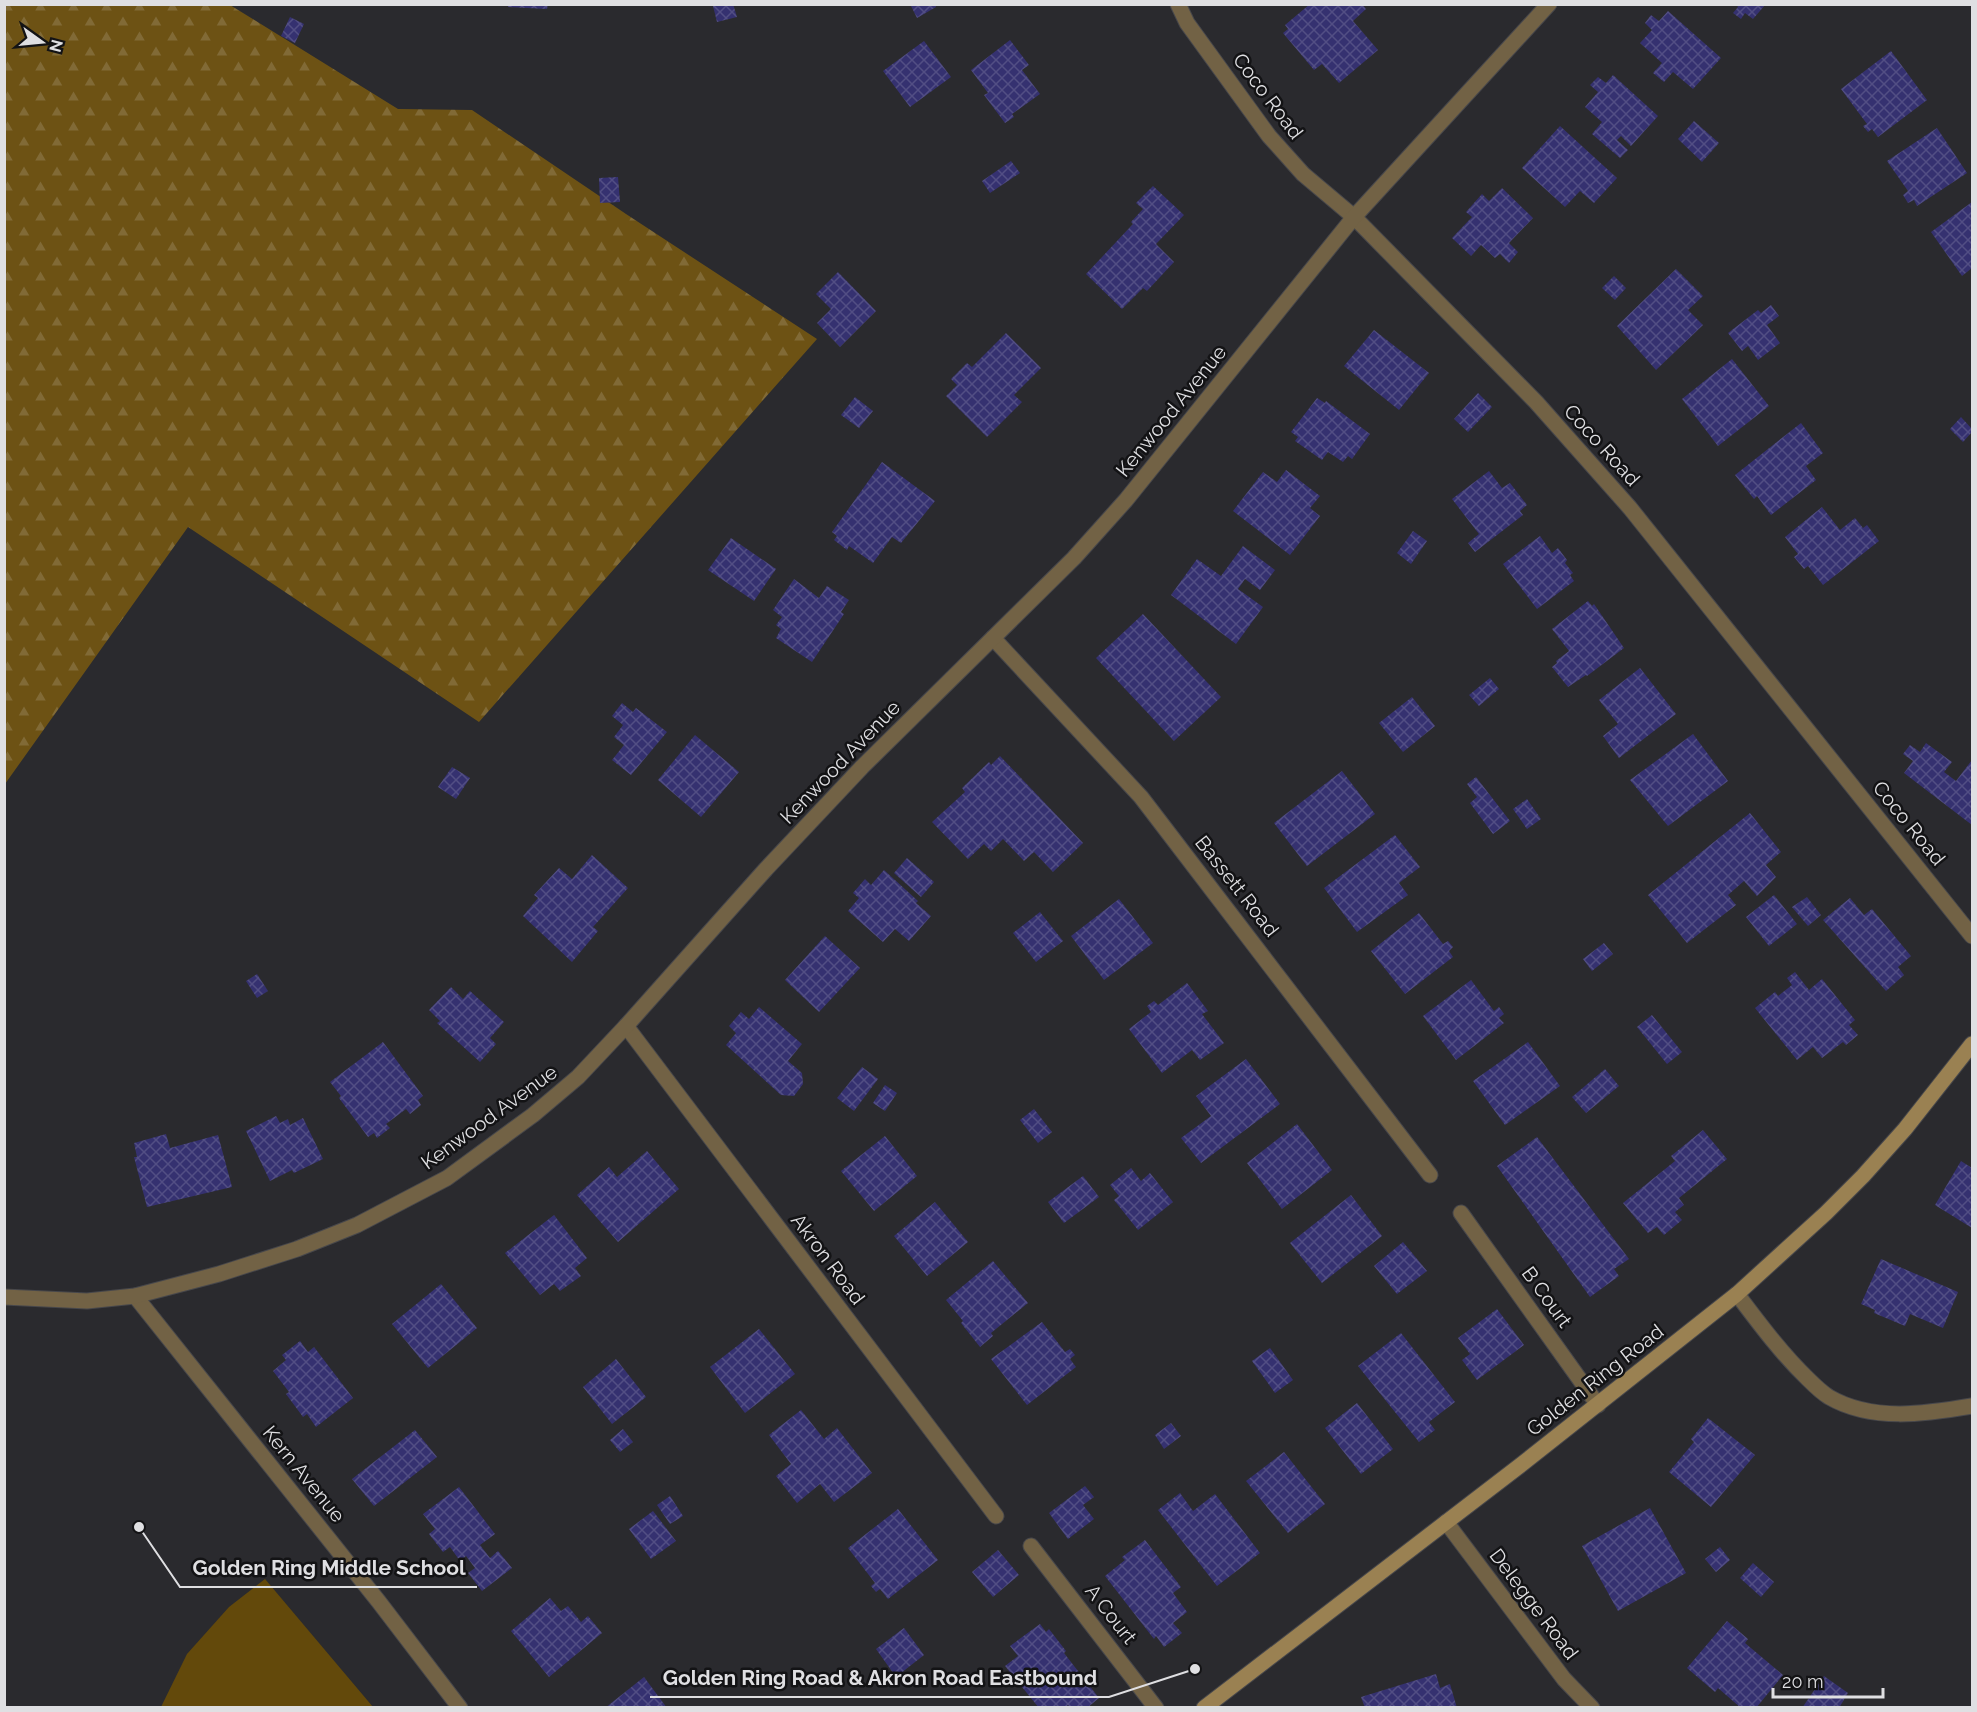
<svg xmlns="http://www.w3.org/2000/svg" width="1977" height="1712" viewBox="0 0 1977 1712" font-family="Raleway,sans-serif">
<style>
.grass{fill:#63490b}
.forest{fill:url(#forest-firs)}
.building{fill:url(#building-cross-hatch)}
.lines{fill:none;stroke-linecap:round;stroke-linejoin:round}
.service-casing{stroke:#47474b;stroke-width:17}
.minor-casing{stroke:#47474b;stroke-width:17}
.tertiary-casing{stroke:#47474b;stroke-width:17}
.secondary-casing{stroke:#47474b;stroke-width:17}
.service{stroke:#726245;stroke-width:15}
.minor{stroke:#726245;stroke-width:15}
.tertiary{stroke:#726245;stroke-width:15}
.secondary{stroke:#9a8152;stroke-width:15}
.labels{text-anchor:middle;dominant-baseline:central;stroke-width:5;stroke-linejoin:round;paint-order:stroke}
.street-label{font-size:20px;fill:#dfdfe2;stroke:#131315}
.leader{fill:none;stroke:#dfdfe2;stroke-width:2}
.callout-dot{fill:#dfdfe2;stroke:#131315;stroke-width:2}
.callout-label{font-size:21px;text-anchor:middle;font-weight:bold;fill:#dfdfe2;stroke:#131315;stroke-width:5;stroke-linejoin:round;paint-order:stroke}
</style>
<defs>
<pattern id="forest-firs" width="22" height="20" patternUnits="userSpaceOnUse" patternTransform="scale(1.5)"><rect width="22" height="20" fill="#6d5214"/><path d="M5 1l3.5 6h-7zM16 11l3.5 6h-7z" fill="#816a36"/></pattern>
<pattern id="building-cross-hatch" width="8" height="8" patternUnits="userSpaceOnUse" patternTransform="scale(1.5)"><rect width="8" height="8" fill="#353170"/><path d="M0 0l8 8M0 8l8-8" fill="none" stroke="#524e84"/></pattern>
</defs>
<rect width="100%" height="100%" fill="#2a2a2e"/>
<!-- grass -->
<polygon class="grass" points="265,1579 373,1707 161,1707 187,1654 229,1607"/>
<!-- forest -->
<polygon class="forest" points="5,5 230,5 398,109 472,110 626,214 817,339 479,722 188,527 5,784"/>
<!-- building -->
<g class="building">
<polygon points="508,4 548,4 547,9 508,7"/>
<polygon points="718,4 733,4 737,17 717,22 713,6"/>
<polygon points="910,4 935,4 936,7 917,18"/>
<polygon points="1310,4 1362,4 1366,9 1353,21 1378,50 1339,83 1322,64 1314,70 1283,33 1288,29 1285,25"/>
<polygon points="1736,4 1766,4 1753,19 1745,13 1741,19 1733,13 1738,7"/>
<polygon points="1668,11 1721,58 1693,89 1673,72 1664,82 1653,73 1662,63 1640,43 1652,30 1645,23 1651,15 1659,21"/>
<polygon points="290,17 304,24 295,43 281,36"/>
<polygon points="1010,40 1029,65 1022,70 1040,94 1012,114 1014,117 1005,123 984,95 988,93 971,70"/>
<polygon points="924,41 951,77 910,107 883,71"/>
<polygon points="1891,51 1927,100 1878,137 1872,129 1868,132 1863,126 1867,124 1841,89"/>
<polygon points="1613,75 1658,116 1631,146 1621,136 1617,140 1628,150 1620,158 1592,134 1602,122 1585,107 1598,92 1590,85 1598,77 1606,83"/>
<polygon points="1694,121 1719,143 1702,162 1678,139"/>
<polygon points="1560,126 1617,178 1594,203 1580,191 1565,207 1522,168"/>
<polygon points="1937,128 1967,173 1917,206 1914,200 1908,203 1903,195 1908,191 1887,161"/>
<polygon points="1011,161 1020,173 990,193 982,181"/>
<polygon points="618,177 620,202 600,203 599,178"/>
<polygon points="1153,186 1184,215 1156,244 1174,262 1147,291 1143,288 1122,309 1086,274 1133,224 1131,222 1143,209 1136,203"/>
<polygon points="1502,188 1533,218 1509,243 1518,252 1509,263 1500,254 1495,258 1481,245 1471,256 1452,238 1472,217 1466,212 1482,194 1489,201"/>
<polygon points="1972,202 1972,268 1962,276 1931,232"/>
<polygon points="1676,269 1703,296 1688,310 1703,325 1656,370 1617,326"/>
<polygon points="838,272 876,311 840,347 817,323 831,309 816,294"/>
<polygon points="1614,276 1626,288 1615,300 1602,288"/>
<polygon points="1771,305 1779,316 1767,325 1780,343 1758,360 1748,346 1742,351 1728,333 1758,310 1761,313"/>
<polygon points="1374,330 1429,373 1399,410 1344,366"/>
<polygon points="1006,333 1041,368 1014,395 1022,402 987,437 946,396 957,385 951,379 967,363 972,367"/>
<polygon points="1732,359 1769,406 1718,446 1682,399"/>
<polygon points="1478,393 1492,407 1468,432 1454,419"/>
<polygon points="855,397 873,411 859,428 841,415"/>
<polygon points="1317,398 1325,403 1326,401 1370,434 1352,459 1348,456 1343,462 1328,452 1322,460 1295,441 1298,437 1291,432"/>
<polygon points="1961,417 1972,429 1972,432 1963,442 1950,429"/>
<polygon points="1801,423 1823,453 1806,466 1816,480 1771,515 1757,496 1754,499 1735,475"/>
<polygon points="882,462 935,501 901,543 892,537 873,563 849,546 847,550 834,540 837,536 832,532"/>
<polygon points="1286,470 1320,496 1310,508 1320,516 1290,555 1233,511 1263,472 1277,482"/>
<polygon points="1489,471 1502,488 1510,483 1527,505 1520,511 1523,515 1475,552 1468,543 1479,534 1452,499"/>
<polygon points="1822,507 1840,530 1855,518 1863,528 1867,525 1879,541 1823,585 1808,566 1804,569 1794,557 1798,554 1785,537"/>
<polygon points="1413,531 1427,541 1411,564 1397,553"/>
<polygon points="1540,536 1552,553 1558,548 1567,560 1565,563 1573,573 1570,575 1574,581 1537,609 1503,564"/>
<polygon points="731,538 776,569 754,601 708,570"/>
<polygon points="1243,546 1275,570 1260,590 1245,579 1238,589 1263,607 1236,644 1171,595 1197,559 1221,576"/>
<polygon points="794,579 819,598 827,586 849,600 841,612 844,614 812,662 776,638 781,629 776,625 782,617 773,610"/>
<polygon points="1588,601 1592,606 1594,604 1624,648 1587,676 1586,675 1568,687 1552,667 1557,663 1556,661 1569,651 1552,629"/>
<polygon points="1143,614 1221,697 1174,741 1096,658"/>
<polygon points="1640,668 1676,714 1619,758 1603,736 1618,724 1599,700"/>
<polygon points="1490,678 1499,689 1479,706 1469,695"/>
<polygon points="1412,697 1435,726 1403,752 1379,723"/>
<polygon points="622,703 633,712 636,708 667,732 631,775 612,760 624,745 614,737 623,725 612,716"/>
<polygon points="1693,734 1728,781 1668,826 1630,780"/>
<polygon points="695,735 739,772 701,817 658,780"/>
<polygon points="1926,743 1952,762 1944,772 1956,781 1972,760 1972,825 1904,773 1913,761 1903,754 1910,745 1920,752"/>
<polygon points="1000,756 1083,843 1053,872 1034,852 1024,861 1003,839 991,851 984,844 968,859 932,822 965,792 962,788 989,762 991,765"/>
<polygon points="452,767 470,778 456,799 438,787"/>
<polygon points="1342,771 1375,814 1307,866 1274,823"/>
<polygon points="1476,777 1510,821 1493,834 1470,803 1477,797 1467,784"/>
<polygon points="1527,799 1541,819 1527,829 1513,809"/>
<polygon points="1750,813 1781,852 1766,865 1776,877 1757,896 1744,881 1728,895 1736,905 1687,943 1648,895"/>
<polygon points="1395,835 1420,867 1399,883 1408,895 1357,932 1324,888"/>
<polygon points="592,855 628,888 593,927 598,931 572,962 523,916 538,898 534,895 559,868 572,879"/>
<polygon points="907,858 934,882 921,897 894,873"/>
<polygon points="884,870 918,901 916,903 931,916 909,941 895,929 883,942 848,911 859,898 853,893 865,879 871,885"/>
<polygon points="1774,895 1797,924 1769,946 1746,917"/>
<polygon points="1807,897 1821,915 1808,926 1792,907"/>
<polygon points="1850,898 1864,915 1872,909 1911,956 1898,967 1904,975 1886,991 1823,920"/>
<polygon points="1119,899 1153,943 1104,980 1071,936"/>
<polygon points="1040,912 1063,941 1036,962 1013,933"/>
<polygon points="1419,913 1443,944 1448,941 1453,947 1449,951 1453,957 1405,994 1371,951"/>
<polygon points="825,936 860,968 819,1012 785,980"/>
<polygon points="1604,943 1613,954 1592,971 1583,959"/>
<polygon points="1795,972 1809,990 1822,979 1855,1020 1849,1025 1858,1035 1846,1045 1843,1042 1822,1058 1813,1047 1797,1060 1755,1008 1775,992 1778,996 1792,985 1787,978"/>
<polygon points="257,974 268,991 257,998 246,981"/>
<polygon points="1471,980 1494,1011 1499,1007 1504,1014 1499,1018 1504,1023 1456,1060 1423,1016"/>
<polygon points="1187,983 1208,1011 1202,1014 1224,1043 1200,1060 1192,1050 1162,1073 1129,1029 1151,1012 1147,1006 1154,1001 1158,1005"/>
<polygon points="451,987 463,999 470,991 504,1022 490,1038 496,1044 480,1062 437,1023 440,1021 429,1010"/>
<polygon points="759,1007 802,1044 788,1061 802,1073 803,1084 794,1096 781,1095 726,1045 736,1033 729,1026 741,1012 749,1019"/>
<polygon points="1652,1015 1682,1052 1667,1064 1637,1027"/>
<polygon points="383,1042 423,1096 418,1100 421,1105 410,1114 406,1109 386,1124 390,1128 377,1138 374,1133 368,1137 339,1098 341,1096 330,1082"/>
<polygon points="1528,1042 1560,1086 1505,1125 1473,1081"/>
<polygon points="1246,1059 1280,1104 1201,1163 1181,1138 1211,1116 1196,1096"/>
<polygon points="862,1067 878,1079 854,1111 837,1098"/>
<polygon points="1605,1069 1619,1086 1586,1113 1572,1097"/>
<polygon points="885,1085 897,1093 885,1111 873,1103"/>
<polygon points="1034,1109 1052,1132 1038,1143 1020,1120"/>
<polygon points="276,1116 280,1123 288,1119 290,1125 303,1118 323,1159 294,1173 292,1170 270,1181 246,1131"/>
<polygon points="1297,1124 1332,1170 1282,1209 1247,1163"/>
<polygon points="1703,1130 1727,1159 1679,1198 1684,1205 1675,1212 1682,1220 1664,1235 1657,1227 1648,1233 1623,1203 1675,1161 1671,1156"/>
<polygon points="166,1134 170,1148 218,1135 232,1187 147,1207 134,1157 137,1157 134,1143"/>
<polygon points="885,1136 917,1176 874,1211 841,1171"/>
<polygon points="1537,1137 1629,1259 1614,1269 1619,1276 1590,1297 1497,1166"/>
<polygon points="647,1151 679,1189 618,1242 577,1195 609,1167 617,1177"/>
<polygon points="1961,1161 1972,1168 1972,1228 1935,1205"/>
<polygon points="1131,1168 1141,1181 1150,1173 1173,1202 1138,1230 1114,1200 1119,1196 1110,1185"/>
<polygon points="1083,1176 1099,1197 1064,1223 1048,1202"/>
<polygon points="1351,1195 1382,1236 1322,1283 1290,1243"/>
<polygon points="935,1202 968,1242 927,1276 894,1236"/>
<polygon points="554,1215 587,1258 575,1268 581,1276 560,1291 554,1284 540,1295 505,1253"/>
<polygon points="1403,1242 1427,1271 1397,1294 1374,1266"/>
<polygon points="1881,1259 1958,1292 1943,1328 1910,1314 1905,1326 1874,1313 1875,1310 1861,1304"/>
<polygon points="993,1261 1028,1303 991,1333 993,1336 980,1347 961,1323 963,1321 946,1300"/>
<polygon points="441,1284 477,1328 428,1368 392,1324"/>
<polygon points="1497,1309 1524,1345 1477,1380 1462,1360 1470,1354 1458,1338"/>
<polygon points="1042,1322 1065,1352 1070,1349 1075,1355 1070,1359 1076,1367 1027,1405 991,1359"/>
<polygon points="759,1329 795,1374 745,1413 710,1367"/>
<polygon points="1401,1333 1455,1402 1429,1422 1435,1430 1419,1442 1358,1366"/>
<polygon points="300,1341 308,1352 314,1347 353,1398 316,1427 307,1414 303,1417 286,1394 289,1392 273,1371 286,1360 282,1355"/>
<polygon points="1270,1348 1293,1380 1275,1393 1252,1361"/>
<polygon points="616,1359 646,1397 612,1424 583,1387"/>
<polygon points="1357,1403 1393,1449 1361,1474 1325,1428"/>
<polygon points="801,1410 824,1439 837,1428 872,1473 834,1502 820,1484 797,1503 776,1476 791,1464 769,1435"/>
<polygon points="1708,1418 1755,1455 1711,1507 1669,1472 1694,1442 1691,1439"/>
<polygon points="1171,1423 1181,1436 1164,1449 1155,1435"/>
<polygon points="623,1429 633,1442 620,1452 610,1440"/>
<polygon points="415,1430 437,1457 374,1506 352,1479"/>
<polygon points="1284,1452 1325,1504 1288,1533 1246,1481"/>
<polygon points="1085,1486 1094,1497 1083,1505 1094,1519 1068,1539 1049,1513"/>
<polygon points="459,1487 495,1534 480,1545 490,1558 498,1551 512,1568 482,1591 468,1573 475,1568 466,1556 460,1561 450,1547 443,1552 429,1534 435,1529 423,1514"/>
<polygon points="1180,1493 1193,1511 1215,1494 1260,1553 1217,1586 1158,1510"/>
<polygon points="670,1496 683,1516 670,1524 657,1505"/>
<polygon points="1650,1508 1686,1573 1618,1611 1582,1546"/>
<polygon points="898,1509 938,1560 888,1599 880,1589 876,1592 871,1586 875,1583 848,1548"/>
<polygon points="653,1511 676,1541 651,1559 629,1529"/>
<polygon points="1145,1540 1181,1587 1173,1593 1187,1612 1173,1623 1182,1633 1164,1647 1156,1636 1154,1639 1105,1576 1125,1560 1122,1557"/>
<polygon points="1720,1547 1730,1560 1716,1572 1705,1559"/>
<polygon points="998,1550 1019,1575 993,1597 972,1572"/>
<polygon points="1753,1563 1774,1582 1761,1597 1740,1578"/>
<polygon points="550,1598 561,1611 568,1606 581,1622 588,1616 602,1633 549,1677 511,1631"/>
<polygon points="1727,1621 1748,1639 1745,1643 1783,1675 1756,1708 1741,1708 1718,1688 1715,1692 1687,1668"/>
<polygon points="1040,1624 1046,1632 1049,1629 1066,1651 1064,1653 1099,1698 1087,1708 1070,1708 1068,1705 1065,1708 1039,1708 1005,1666 1018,1656 1010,1646"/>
<polygon points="904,1628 924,1655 896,1677 876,1649"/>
<polygon points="1436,1674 1440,1688 1450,1684 1457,1708 1365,1708 1361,1697"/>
<polygon points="1824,1676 1848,1693 1839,1708 1802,1708"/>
<polygon points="644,1677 667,1708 605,1708"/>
</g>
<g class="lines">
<!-- service casing -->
<g class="service-casing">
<g id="service">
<polyline points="1461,1213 1598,1405"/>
<polyline points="1031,1546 1156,1708"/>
</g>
</g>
<!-- minor casing -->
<g class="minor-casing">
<g id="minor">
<polyline points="1178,4 1187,23 1269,136 1303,174 1354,217 1536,402 1630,508 1972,936"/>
<polyline points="993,638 1141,797 1430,1175"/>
<polyline points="626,1026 996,1516"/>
<path d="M 1737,1294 C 1759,1323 1781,1353 1808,1379 C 1814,1385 1821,1392 1829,1397 C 1872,1422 1925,1414 1972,1406"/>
<polyline points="135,1296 379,1602 460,1708"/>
<polyline points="1446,1522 1564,1679 1592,1708"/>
</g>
</g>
<!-- tertiary casing -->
<g class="tertiary-casing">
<polyline id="tertiary" points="4,1297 87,1301 135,1296 219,1274 297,1249 357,1225 447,1178 533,1115 578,1077 626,1026 766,869 862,767 1074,558 1126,500 1354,217 1549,4"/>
</g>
<!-- secondary casing -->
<g class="secondary-casing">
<polyline id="secondary" points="1204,1708 1522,1464 1737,1294 1826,1213 1863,1176 1905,1129 1972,1044"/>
</g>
<!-- service -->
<use href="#service" class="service"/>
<!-- minor -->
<use href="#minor" class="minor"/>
<!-- tertiary -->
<use href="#tertiary" class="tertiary"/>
<!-- secondary -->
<use href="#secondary" class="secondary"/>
</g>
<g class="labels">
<!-- street labels -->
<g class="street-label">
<text transform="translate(1268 96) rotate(53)">Coco Road</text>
<text transform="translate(1171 411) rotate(-51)">Kenwood Avenue</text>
<text transform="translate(1602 445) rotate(48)">Coco Road</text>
<text transform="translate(840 762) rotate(-46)">Kenwood Avenue</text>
<text transform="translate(1909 823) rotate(51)">Coco Road</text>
<text transform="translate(1237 886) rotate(52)">Bassett Road</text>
<text transform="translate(489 1117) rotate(-36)">Kenwood Avenue</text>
<text transform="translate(828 1259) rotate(53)">Akron Road</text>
<text transform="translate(1547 1297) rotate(54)">B Court</text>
<text transform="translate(1595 1380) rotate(-38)">Golden Ring Road</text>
<text transform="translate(304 1474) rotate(51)">Kern Avenue</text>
<text transform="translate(1534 1604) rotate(53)">Delegge Road</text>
<text transform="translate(1111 1614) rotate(52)">A Court</text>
</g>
</g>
<!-- callouts -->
<path class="leader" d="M139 1527L180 1587H477M1195 1669L1109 1697H650"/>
<g class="callout-dot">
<circle cx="139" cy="1527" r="6"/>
<circle cx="1195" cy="1669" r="6"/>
</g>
<g class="callout-label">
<text x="329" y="1575">Golden Ring Middle School</text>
<text x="880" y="1685">Golden Ring Road &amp; Akron Road Eastbound</text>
</g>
<!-- border -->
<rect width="1977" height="1712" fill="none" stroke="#dfdfe2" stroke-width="12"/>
<!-- north arrow -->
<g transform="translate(42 42) rotate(105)" stroke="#131315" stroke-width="4.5" paint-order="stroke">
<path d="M0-4.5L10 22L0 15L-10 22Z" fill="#dfdfe2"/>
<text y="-9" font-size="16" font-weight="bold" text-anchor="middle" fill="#dfdfe2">N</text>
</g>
<!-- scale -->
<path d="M1773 1688v9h110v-9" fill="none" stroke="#dfdfe2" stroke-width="3"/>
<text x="1782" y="1688" font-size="18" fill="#dfdfe2" stroke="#131315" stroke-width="4.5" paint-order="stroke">20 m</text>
</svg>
